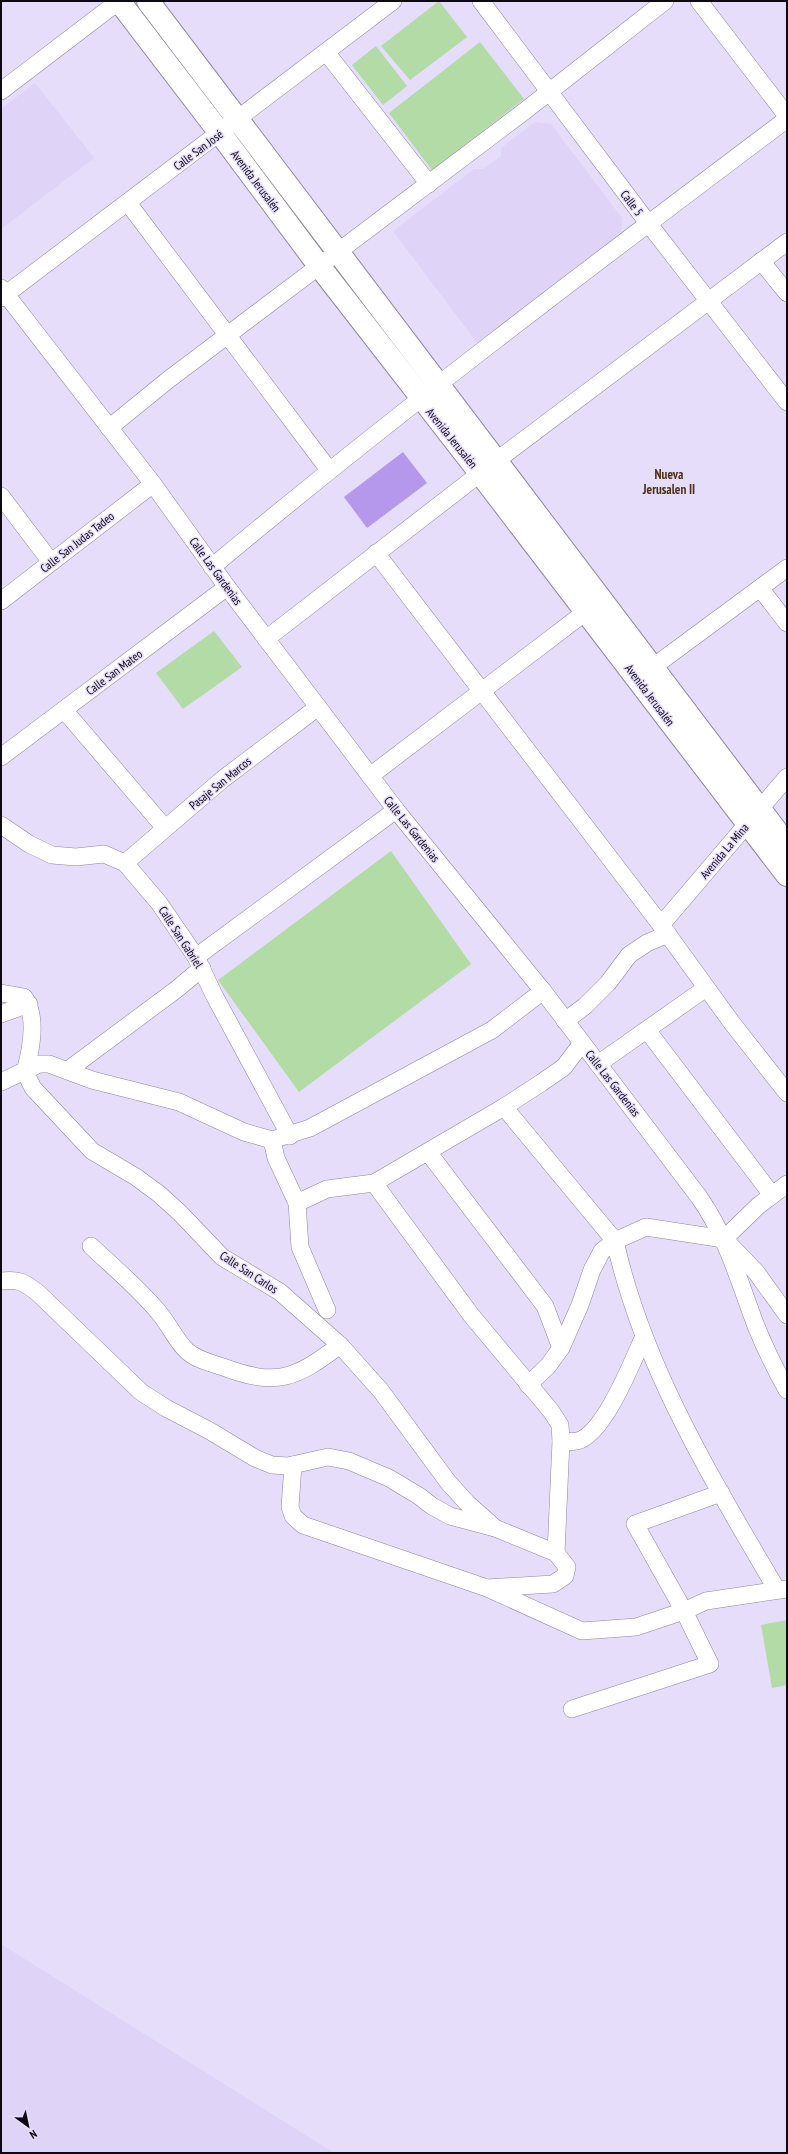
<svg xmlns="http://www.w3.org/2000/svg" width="788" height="2154" viewBox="0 0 788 2154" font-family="'PT Sans Narrow',sans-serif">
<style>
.built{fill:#dfd3f8}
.green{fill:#b3dba5}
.building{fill:#b598eb}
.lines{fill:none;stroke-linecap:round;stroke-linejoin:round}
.minor-casing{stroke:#8d85a0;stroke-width:18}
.tertiary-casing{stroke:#8d85a0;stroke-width:24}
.minor{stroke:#fff;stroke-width:17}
.tertiary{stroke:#fff;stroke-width:22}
.labels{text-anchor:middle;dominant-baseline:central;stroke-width:3;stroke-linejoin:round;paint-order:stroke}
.street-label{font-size:12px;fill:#0c0913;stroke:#e6ddfa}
.neighbourhood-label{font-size:13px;font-weight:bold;fill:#4b3110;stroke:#e6ddfa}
</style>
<rect width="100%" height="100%" fill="#e6ddfa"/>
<!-- built -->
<g class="built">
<polygon points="35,83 94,158 1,229 1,109"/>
<polygon points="535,122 551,124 622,218 621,233 478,344 393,231 474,169 483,169 501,156 501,148"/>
<polygon points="1,1944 334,2153 1,2153"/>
</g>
<!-- green -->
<g class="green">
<polygon points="439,1 467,37 410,80 381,46"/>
<polygon points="480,42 524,99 432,170 389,113"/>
<polygon points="376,46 407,86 383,105 352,65"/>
<polygon points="214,631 242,667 183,709 156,673"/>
<polygon points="391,851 471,964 299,1092 218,980"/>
<polygon points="787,1620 787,1685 772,1688 761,1625"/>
</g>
<!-- building -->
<polygon class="building" points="403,452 427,483 367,528 344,497"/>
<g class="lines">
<!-- minor casing -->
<g class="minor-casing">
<g id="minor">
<polyline points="481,1 648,223 787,402"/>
<polyline points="699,1 787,116"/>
<polyline points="326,52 429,184"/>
<polyline points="1,91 119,1"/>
<polyline points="128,203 329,470"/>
<polyline points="761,261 787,293"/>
<path d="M 1,288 L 153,484 L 227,587 L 396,810 L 543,991 L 699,1197 C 727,1237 739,1281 756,1326 C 765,1348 775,1369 787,1390"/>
<polyline points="1,298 393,1"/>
<polyline points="109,428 168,380 526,110 665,1"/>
<polyline points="1,496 51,562"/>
<polyline points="376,553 661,925 732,1023 787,1093"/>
<path d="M 212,567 C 399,411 593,265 787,119"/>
<polyline points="760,588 787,623"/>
<polyline points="1,601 153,484"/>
<polyline points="266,639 496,461 787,242"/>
<polyline points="653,667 787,568"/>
<polyline points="64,710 165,828"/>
<polyline points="1,757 227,587"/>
<polyline points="370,776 596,604"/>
<polyline points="1,825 29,844 52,855 76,857 104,854 125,863 159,903 196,957 214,995 290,1136"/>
<polyline points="125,863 223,779 318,707"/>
<polyline points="661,925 787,777"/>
<polyline points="196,957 396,810"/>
<path d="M 1,993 L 24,997 C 38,1017 31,1050 25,1072 L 33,1088 L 92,1151 L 136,1177 L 159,1194 L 180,1213 L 222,1257 L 280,1292 L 340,1345 L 381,1391 L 448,1482 L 467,1503 L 495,1528"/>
<polyline points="1,1014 29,1004"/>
<polyline points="565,1021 585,1006 608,983 629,955 647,943 668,934"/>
<polyline points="647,1030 772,1195"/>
<polyline points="598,1064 706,988"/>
<polyline points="68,1070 177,989 202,968"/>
<polyline points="1,1082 39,1064 49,1064 92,1080 179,1102 244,1132 272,1140 310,1128 492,1030 543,991"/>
<path d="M 504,1107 L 615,1241 C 643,1367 712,1479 777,1590"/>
<polyline points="272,1140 276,1158 297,1203 300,1247 327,1310"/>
<polyline points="428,1152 545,1306 561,1348"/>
<polyline points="374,1183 471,1315 551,1411 560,1425 561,1441 556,1553"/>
<polyline points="297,1203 327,1189 374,1183 504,1107 541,1083 564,1067 582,1043"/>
<polyline points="729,1244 756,1272 787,1315"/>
<path d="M 91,1246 C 114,1268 140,1289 160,1314 C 170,1326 176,1341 187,1351 C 197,1360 211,1363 223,1367 C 277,1387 295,1379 340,1345"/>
<path d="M 1,1281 C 19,1279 24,1282 38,1293 L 141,1392 L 166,1408 L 210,1431 L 255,1458 L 272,1465 L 288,1466 L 328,1457 L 349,1461 L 389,1478 L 419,1496 L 432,1506 L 450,1516 L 495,1528 L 556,1553 L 567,1567 L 565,1576 L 553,1584 L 487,1588"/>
<polyline points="528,1385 548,1366 561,1348 580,1305 592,1270 602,1251 615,1241 646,1227 724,1239 758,1206 787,1184"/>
<path d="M 561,1441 C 566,1441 572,1442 577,1441 C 604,1435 633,1360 644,1336"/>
<polyline points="293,1465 290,1507 293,1516 303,1525 487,1588 582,1631 636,1627 684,1611 706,1601 787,1589"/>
<polyline points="572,1709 710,1664 684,1611 635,1524 721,1493"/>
</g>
</g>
<!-- tertiary casing -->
<g class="tertiary-casing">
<g id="tertiary">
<polyline points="119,1 220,133 320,267 480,473 787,875"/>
<polyline points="148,1 787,845"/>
</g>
</g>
<!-- minor -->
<use href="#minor" class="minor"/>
<!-- tertiary -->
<use href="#tertiary" class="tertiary"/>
</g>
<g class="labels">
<!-- street labels -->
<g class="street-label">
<text transform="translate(198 150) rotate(-37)">Calle San José</text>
<text transform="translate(256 181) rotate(53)">Avenida Jerusalén</text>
<text transform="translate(632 203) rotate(53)">Calle 5</text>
<text transform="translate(452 438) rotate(51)">Avenida Jerusalén</text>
<text transform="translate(77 542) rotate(-38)">Calle San Judas Tadeo</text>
<text transform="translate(216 571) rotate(54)">Calle Las Gardenias</text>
<text transform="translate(114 672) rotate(-37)">Calle San Mateo</text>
<text transform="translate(650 695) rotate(53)">Avenida Jerusalén</text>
<text transform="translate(220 783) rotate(-39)">Pasaje San Marcos</text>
<text transform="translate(412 829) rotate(51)">Calle Las Gardenias</text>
<text transform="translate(724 851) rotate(-50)">Avenida La Mina</text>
<text transform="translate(181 937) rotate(57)">Calle San Gabriel</text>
<text transform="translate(613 1083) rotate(52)">Calle Las Gardenias</text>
<text transform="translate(249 1272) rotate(33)">Calle San Carlos</text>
</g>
<!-- neighbourhood labels -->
<g class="neighbourhood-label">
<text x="669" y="474">Nueva<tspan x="669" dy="15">Jerusalen II</tspan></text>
</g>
</g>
<!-- border -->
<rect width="788" height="2154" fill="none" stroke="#0c0913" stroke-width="4"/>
<!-- north arrow -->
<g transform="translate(28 2126) rotate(147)" stroke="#e6ddfa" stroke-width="3" paint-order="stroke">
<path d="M0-3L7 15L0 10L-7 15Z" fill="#0c0913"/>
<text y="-6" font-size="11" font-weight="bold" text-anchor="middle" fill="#0c0913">N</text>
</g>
</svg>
